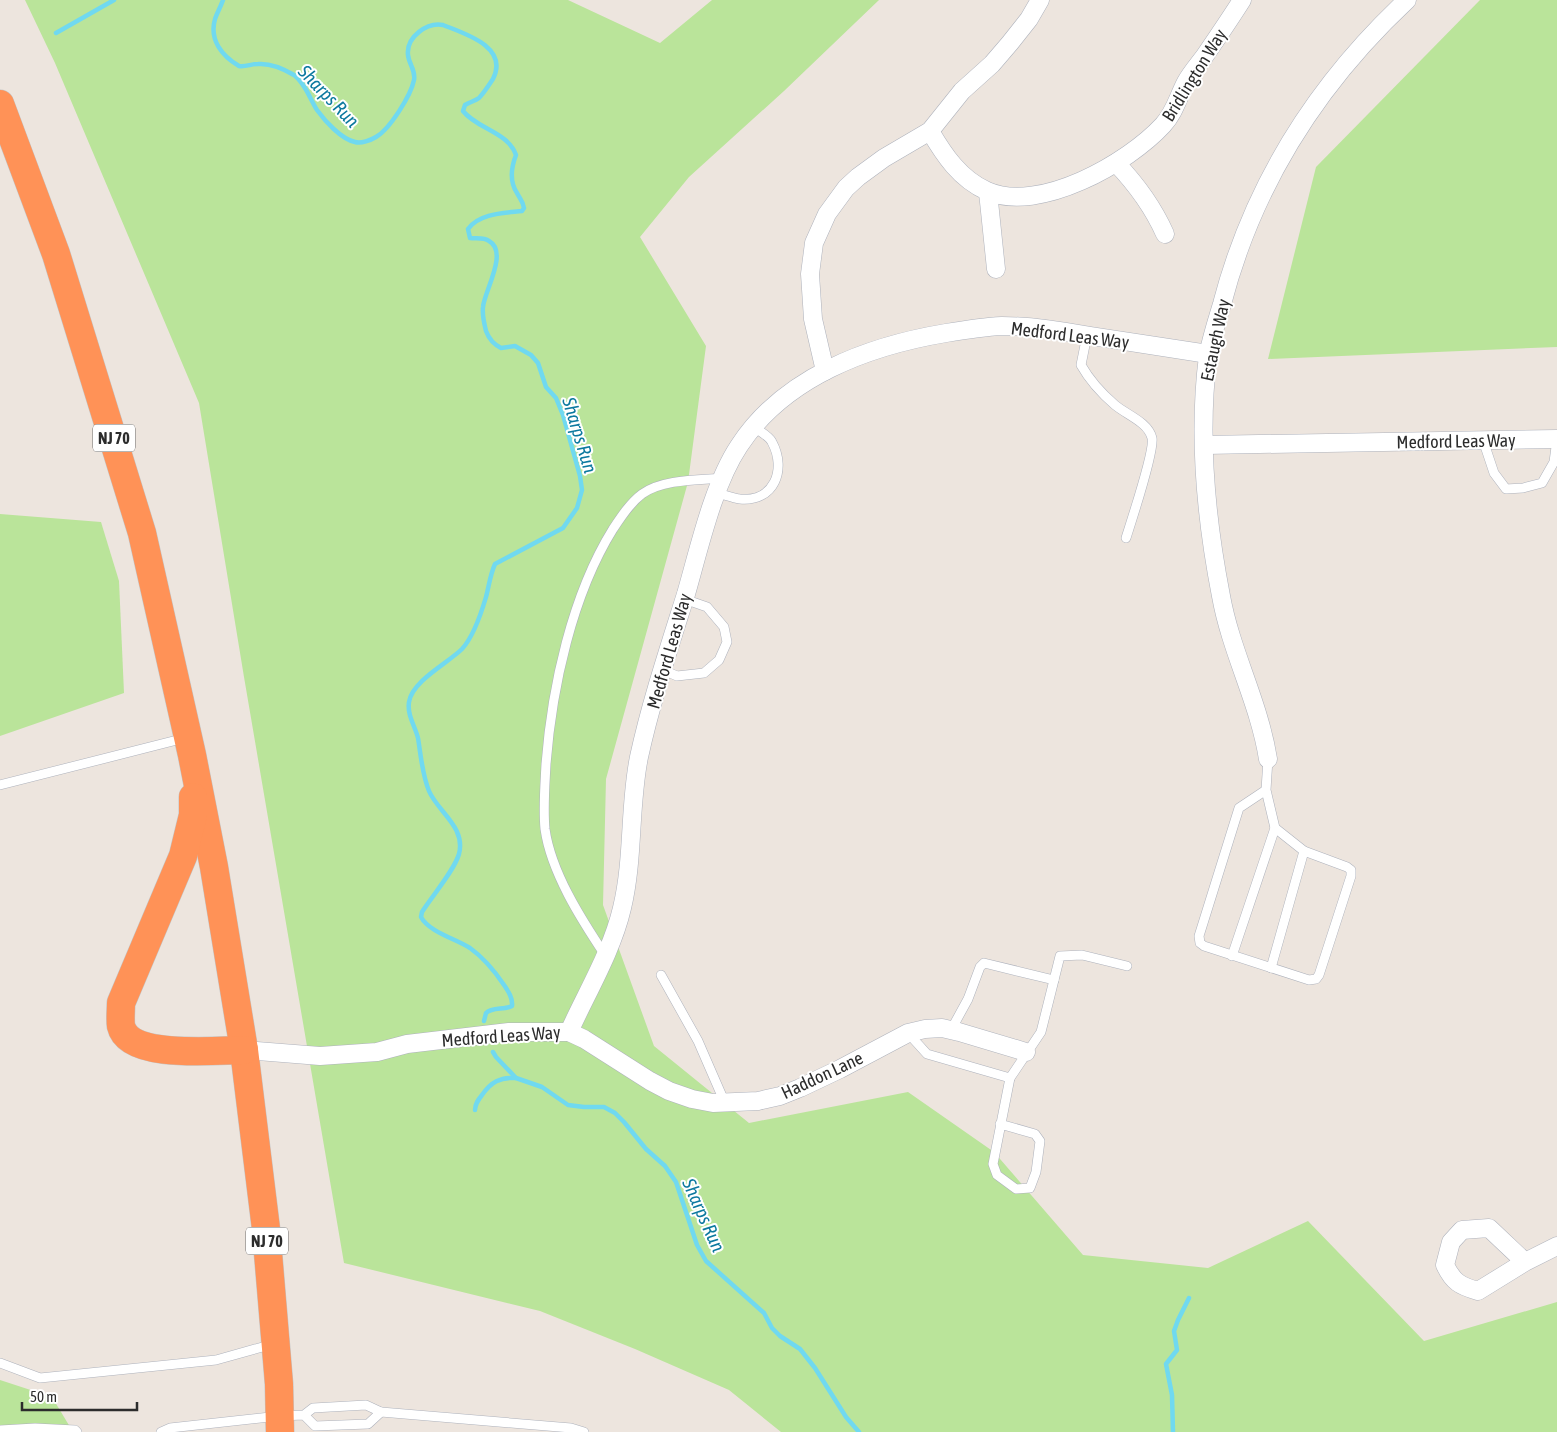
<svg xmlns="http://www.w3.org/2000/svg" width="1557" height="1432" viewBox="0 0 1557 1432" font-family="'Asap Condensed',sans-serif">
<style>
.green{fill:#bae49a}
.lines{fill:none;stroke-linecap:round;stroke-linejoin:round}
.stream{stroke:#70d9f0;stroke-width:4.5}
.lane-casing{stroke:#aeb2bc;stroke-width:10}
.street-casing{stroke:#aeb2bc;stroke-width:19}
.highway-casing{stroke:#c4c4c4;stroke-width:29}
.lane{stroke:#fff;stroke-width:9}
.street{stroke:#fff;stroke-width:18}
.highway{stroke:#ff9257;stroke-width:28}
.labels{text-anchor:middle;dominant-baseline:central;stroke-width:4;stroke-linejoin:round;paint-order:stroke}
.shield{fill:#fff;stroke:#6b6b6b;stroke-width:1}
.shield-label{font-size:16px;font-weight:bold;fill:#2c2c2c}
.street-label{font-size:18px;fill:#2c2c2c;stroke:#fff}
.water-label{font-size:19px;font-style:italic;fill:#0c799f;stroke:#fff}
</style>
<rect width="100%" height="100%" fill="#ede5de"/>
<!-- green -->
<g class="green">
<polygon points="25,0 568,0 660,43 712,0 879,0 784,91 689,177 640,237 706,346 688,482 606,779 603,905 654,1046 749,1123 908,1092 994,1152 1083,1255 1208,1268 1308,1221 1424,1341 1557,1302 1557,1432 781,1432 729,1390 635,1349 540,1311 344,1263 244,677 199,403 55,63"/>
<polygon points="1480,0 1557,0 1557,347 1268,359 1316,167"/>
<polygon points="0,514 101,522 119,581 124,693 0,736"/>
<polygon points="0,1380 52,1397 73,1432 0,1432"/>
</g>
<g class="lines">
<!-- stream -->
<g class="stream">
<path d="M 223,0 C 221,6 217,13 215,19 C 209,40 222,56 239,66 C 246,67 251,64 258,64 C 270,63 284,69 294,75 C 305,83 310,99 317,110 C 325,121 341,139 355,142 C 361,144 371,140 376,137 C 390,129 411,95 414,80 C 416,70 409,65 408,55 C 406,37 427,22 443,25 C 466,34 509,47 493,79 C 489,85 484,93 479,98 C 475,101 470,102 465,105 L 463,111 C 477,129 508,132 516,155 C 511,168 509,181 517,193 C 520,199 523,201 524,208 L 522,211 C 505,213 479,213 468,229 L 470,238 C 476,239 484,237 489,241 C 509,252 484,292 483,307 C 482,315 484,323 486,331 C 489,339 493,344 501,348 L 515,346 L 531,355 L 538,363 L 546,387 L 556,398 L 563,415 L 580,476 L 582,490 L 577,508 L 563,528 L 495,564 C 490,575 489,586 486,597 C 481,614 474,636 462,649 C 448,663 412,681 409,702 C 407,715 415,726 418,738 C 421,756 422,774 429,791 C 438,812 466,827 459,854 C 454,871 432,896 422,912 L 421,917 C 429,932 456,939 470,948 C 484,958 494,970 504,985 C 508,991 513,998 512,1006 C 504,1010 492,1007 486,1013 L 484,1021"/>
<polyline points="56,33 114,0"/>
<polyline points="493,1052 496,1057 516,1078 542,1087 568,1105 584,1107 604,1107 615,1113 624,1122 646,1149 665,1166 676,1182 697,1245 706,1261 764,1313 772,1328 780,1336 800,1349 815,1368 846,1417 859,1432"/>
<path d="M 475,1110 C 475,1104 478,1100 482,1095 C 491,1082 500,1077 516,1078"/>
<polyline points="1173,1432 1172,1395 1166,1364 1177,1350 1174,1331 1178,1320 1189,1298"/>
</g>
<!-- lane casing -->
<g class="lane-casing">
<g id="lane">
<path d="M 1087,335 L 1081,365 C 1090,381 1101,393 1115,405 C 1127,415 1148,422 1152,438 C 1155,450 1131,522 1126,538"/>
<polyline points="1483,440 1494,473 1506,489 1523,488 1542,483 1554,462 1557,439"/>
<path d="M 717,493 C 725,495 733,498 740,499 C 774,502 787,470 772,442 C 769,436 759,431 754,427"/>
<polyline points="663,670 677,676 704,673 719,660 727,642 724,627 707,607 684,599"/>
<polyline points="0,785 185,738"/>
<polyline points="1266,790 1239,808 1199,936 1200,943 1204,946 1309,980 1316,979 1319,975 1351,876 1351,870 1347,867 1304,851 1275,828 1266,790 1268,759"/>
<path d="M 605,955 C 581,919 551,872 545,829 C 543,807 545,785 546,764 C 552,687 572,595 613,529 C 621,517 630,503 642,494 C 662,479 699,480 723,478"/>
<polyline points="1232,956 1275,828"/>
<polyline points="1271,968 1304,851"/>
<polyline points="661,975 698,1041 725,1103"/>
<polyline points="951,1030 968,999 980,967 984,963 1054,980"/>
<polyline points="908,1033 927,1054 1010,1078 1041,1032 1060,956 1082,955 1127,966"/>
<polyline points="1000,1124 1035,1134 1040,1141 1036,1172 1030,1188 1016,1189 997,1175 993,1164 1010,1078"/>
<polyline points="0,1363 40,1378 216,1360 273,1344"/>
<polyline points="381,1412 571,1428 584,1432"/>
<polyline points="0,1430 35,1428 75,1430 77,1432"/>
<polyline points="161,1432 170,1428 279,1416 304,1415 313,1408 366,1405 381,1412 368,1424 315,1426 304,1415"/>
</g>
</g>
<!-- street casing -->
<g class="street-casing">
<g id="street">
<path d="M 930,131 C 944,155 960,179 987,191 C 1039,214 1128,163 1163,125 C 1175,112 1178,97 1186,82 C 1191,73 1198,65 1204,57 C 1217,38 1230,19 1242,0"/>
<path d="M 1116,163 C 1136,184 1153,207 1165,234"/>
<polyline points="988,192 996,269"/>
<polyline points="825,371 813,319 810,274 814,243 827,214 846,188 858,177 884,158 930,131 962,91 992,64 1010,43 1029,19 1040,0"/>
<polyline points="1205,445 1557,439"/>
<path d="M 1268,759 C 1259,702 1231,652 1221,596 C 1206,519 1198,434 1208,356 C 1211,339 1217,321 1222,304 C 1253,185 1317,84 1407,0"/>
<path d="M 569,1032 C 587,992 612,951 622,908 C 634,858 629,806 639,757 C 651,702 669,648 686,594 C 699,549 713,485 739,446 C 784,377 868,346 946,333 C 964,330 983,327 1002,326 C 1032,326 1062,331 1091,336 C 1130,342 1169,348 1208,354"/>
<polyline points="244,1050 320,1056 377,1052 407,1044 509,1032 569,1032 584,1039 650,1081 669,1091 692,1099 713,1103 758,1101 780,1096 800,1088 840,1069 908,1033 925,1029 942,1028 959,1032 1026,1052"/>
<path d="M 1525,1262 L 1489,1228 L 1462,1230 L 1451,1242 L 1445,1265 C 1453,1282 1460,1286 1478,1291 L 1525,1262 L 1557,1246"/>
</g>
</g>
<!-- highway casing -->
<g class="highway-casing">
<g id="highway">
<polyline points="0,104 56,254 142,533 192,755 214,867 244,1050 266,1229 279,1384 280,1432"/>
<path d="M 193,797 L 193,815 L 183,856 L 121,1003 C 121,1010 120,1019 121,1026 C 129,1060 217,1050 244,1050"/>
</g>
</g>
<!-- lane -->
<use href="#lane" class="lane"/>
<!-- street -->
<use href="#street" class="street"/>
<!-- highway -->
<use href="#highway" class="highway"/>
</g>
<g class="labels">
<!-- shield labels -->
<g class="shield">
<rect x="93" y="424.5" width="42" height="27" rx="4"/>
<rect x="246" y="1227.5" width="42" height="27" rx="4"/>
</g>
<g class="shield-label">
<text x="114" y="438">NJ 70</text>
<text x="267" y="1241">NJ 70</text>
</g>
<!-- street labels -->
<g class="street-label">
<text transform="translate(1194 75) rotate(-58)">Bridlington Way</text>
<text transform="translate(1070 335) rotate(7)">Medford Leas Way</text>
<text transform="translate(1215 340) rotate(-78)">Estaugh Way</text>
<text transform="translate(1456 441) rotate(-1)">Medford Leas Way</text>
<text transform="translate(669 651) rotate(-74)">Medford Leas Way</text>
<text transform="translate(501 1036) rotate(-4)">Medford Leas Way</text>
<text transform="translate(822 1075) rotate(-25)">Haddon Lane</text>
</g>
<!-- water labels -->
<g class="water-label">
<text transform="translate(329 96) rotate(46)">Sharps Run</text>
<text transform="translate(580 435) rotate(73)">Sharps Run</text>
<text transform="translate(704 1215) rotate(66)">Sharps Run</text>
</g>
</g>
<!-- scale -->
<path d="M22 1402v8h115v-8" fill="none" stroke="#2c2c2c" stroke-width="2.5"/>
<text x="30" y="1402" font-size="15" fill="#2c2c2c" stroke="#ffffff" stroke-width="4" paint-order="stroke">50 m</text>
</svg>
